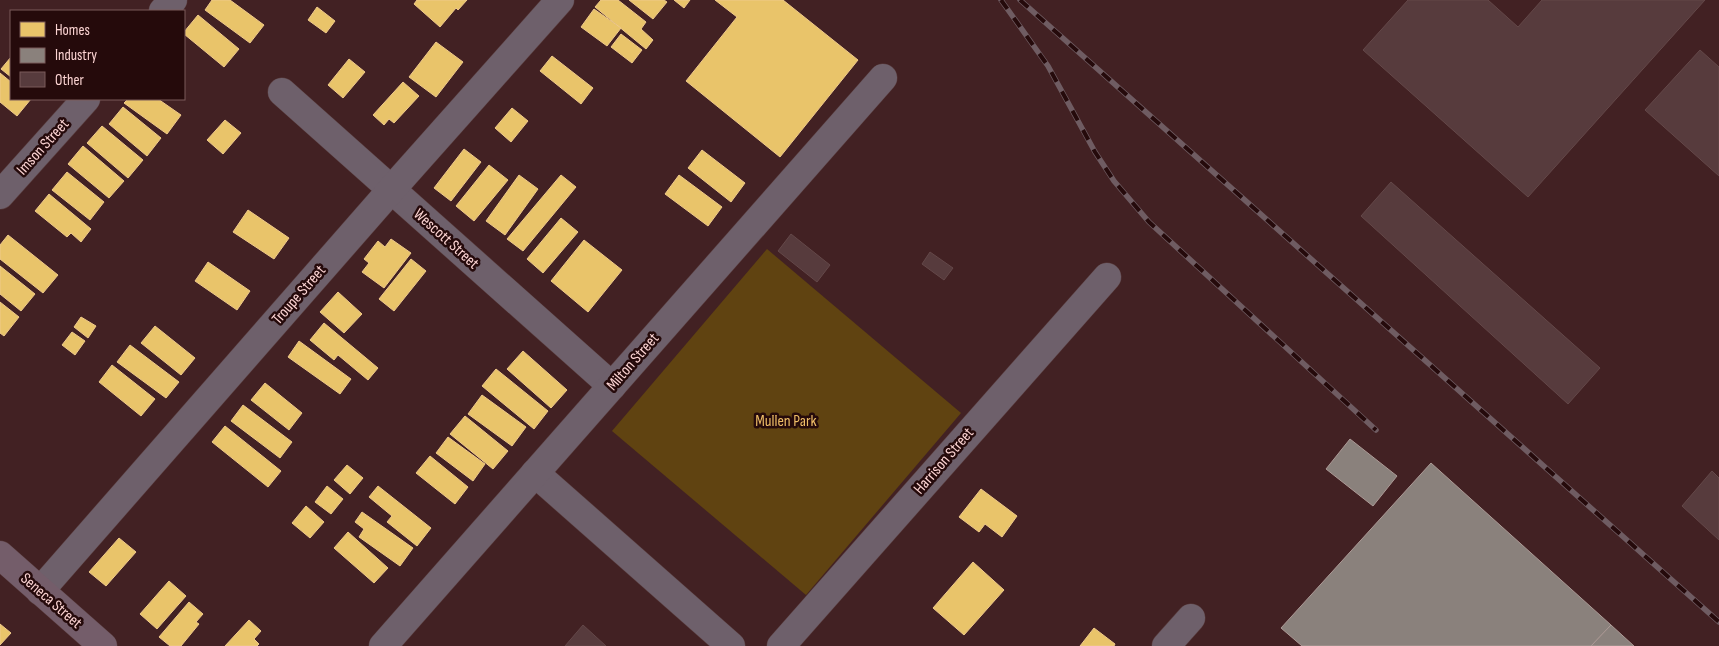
<svg xmlns="http://www.w3.org/2000/svg" width="1719" height="646" viewBox="0 0 1719 646" font-family="'Sofia Sans Condensed',sans-serif">
<style>
.green{fill:#604311}
.homes{fill:#e9c46a;stroke:#efc98a}
.industry{fill:#8a817c;stroke:#ac9a96}
.building{fill:#573b3d;stroke:#644849}
.lines{fill:none;stroke-linecap:round;stroke-linejoin:round}
.minor-casing{stroke:#593d3e;stroke-width:29}
.major-casing{stroke:#593d3e;stroke-width:29}
.minor{stroke:#6e606b;stroke-width:28}
.major{stroke:#745d6a;stroke-width:28}
.rail-casing{stroke:#6f5c62;stroke-width:5.5}
.rail{stroke:#250a0b;stroke-width:4;stroke-dasharray:11;stroke-linecap:butt}
.labels{text-anchor:middle;dominant-baseline:central;stroke-width:5;stroke-linejoin:round;paint-order:stroke}
.street-label{font-size:16px;fill:#fcd4d3;stroke:#250a0b}
.park-label{font-size:16px;fill:#eebd67;stroke:#250a0b}
</style>
<rect width="100%" height="100%" fill="#422123"/>
<!-- green -->
<polygon class="green" points="767,249 961,413 806,595 612,431"/>
<!-- homes -->
<g class="homes">
<polygon points="212,0 230,0 264,25 250,43 205,10"/>
<polygon points="417,0 467,0 458,10 456,8 440,27 414,4"/>
<polygon points="601,0 618,0 646,22 641,29 653,40 646,49 595,7"/>
<polygon points="629,0 664,0 667,2 653,19"/>
<polygon points="674,0 690,0 684,8"/>
<polygon points="715,0 783,0 858,60 780,157 686,81 737,17"/>
<polygon points="317,7 335,21 326,33 308,20"/>
<polygon points="594,9 621,28 607,46 581,27"/>
<polygon points="198,15 239,49 224,67 184,34 184,32"/>
<polygon points="621,34 642,50 632,63 611,47"/>
<polygon points="436,42 463,62 436,97 409,77"/>
<polygon points="552,56 593,88 581,104 540,71"/>
<polygon points="11,57 11,77 1,69"/>
<polygon points="349,59 365,72 343,98 328,85"/>
<polygon points="0,73 11,82 11,99 31,99 17,116 0,102"/>
<polygon points="403,82 419,96 394,123 389,119 384,125 373,115"/>
<polygon points="128,99 158,99 181,115 167,134 124,103"/>
<polygon points="123,107 161,138 147,156 109,124"/>
<polygon points="512,108 528,121 511,142 495,128"/>
<polygon points="225,120 241,133 223,154 207,140"/>
<polygon points="102,126 143,160 128,178 87,143"/>
<polygon points="83,146 124,181 109,198 68,164"/>
<polygon points="464,149 481,162 451,201 434,188"/>
<polygon points="702,150 745,183 731,202 688,168"/>
<polygon points="489,165 508,180 474,221 456,206"/>
<polygon points="67,172 104,202 90,220 52,190"/>
<polygon points="519,175 538,189 505,235 486,221"/>
<polygon points="561,175 576,187 523,251 507,239"/>
<polygon points="679,175 722,207 708,226 665,194"/>
<polygon points="49,194 91,229 81,242 71,233 67,237 35,211"/>
<polygon points="248,210 289,238 274,259 233,232"/>
<polygon points="561,218 578,232 543,273 527,259"/>
<polygon points="8,235 58,275 43,293 0,259 0,245"/>
<polygon points="391,239 411,253 384,288 362,272 369,263 364,259 378,241 385,247"/>
<polygon points="584,240 622,270 588,312 551,281"/>
<polygon points="411,259 426,271 394,311 379,299"/>
<polygon points="208,262 250,291 237,310 195,281"/>
<polygon points="0,266 35,294 21,311 0,294"/>
<polygon points="338,292 362,314 344,333 320,312"/>
<polygon points="0,302 19,317 4,336 0,333"/>
<polygon points="81,317 96,326 88,338 74,327"/>
<polygon points="324,323 378,368 368,380 338,355 334,360 310,340"/>
<polygon points="155,326 195,358 181,375 141,343"/>
<polygon points="72,332 85,341 75,355 62,345"/>
<polygon points="299,341 351,379 340,394 288,357"/>
<polygon points="130,345 179,382 166,398 117,362"/>
<polygon points="523,351 567,390 551,408 507,369"/>
<polygon points="112,365 155,399 141,416 99,382"/>
<polygon points="496,369 548,411 534,429 482,386"/>
<polygon points="265,383 302,413 289,430 251,400"/>
<polygon points="482,395 526,427 512,446 468,414"/>
<polygon points="243,405 292,442 280,458 231,421"/>
<polygon points="465,416 508,451 493,469 450,434"/>
<polygon points="225,426 281,471 268,487 212,442"/>
<polygon points="448,437 485,464 473,481 436,453"/>
<polygon points="430,456 468,487 455,504 416,473"/>
<polygon points="347,465 363,478 350,494 334,480"/>
<polygon points="327,486 343,499 331,514 315,502"/>
<polygon points="378,486 431,528 417,546 387,522 392,516 369,497"/>
<polygon points="981,489 1017,516 1002,537 985,524 979,532 959,517"/>
<polygon points="306,506 324,522 310,538 292,523"/>
<polygon points="362,512 413,548 400,566 359,537 364,529 355,522"/>
<polygon points="348,532 388,568 374,583 334,548"/>
<polygon points="119,538 136,552 106,586 89,572"/>
<polygon points="973,562 1004,590 964,635 933,608"/>
<polygon points="169,581 186,596 157,629 140,614"/>
<polygon points="189,602 203,614 196,622 199,624 181,646 170,646 159,637"/>
<polygon points="249,620 261,631 254,639 259,644 257,646 225,646"/>
<polygon points="0,624 11,633 0,645"/>
<polygon points="1094,628 1115,644 1114,646 1080,646"/>
</g>
<!-- industry -->
<g class="industry">
<polygon points="1350,439 1397,476 1373,506 1326,469"/>
<polygon points="1431,463 1611,625 1591,646 1302,646 1281,628"/>
<polygon points="1611,625 1634,646 1591,646"/>
</g>
<!-- building -->
<g class="building">
<polygon points="1408,0 1488,0 1518,27 1542,0 1705,0 1528,197 1363,50"/>
<polygon points="1700,50 1719,67 1719,176 1645,110"/>
<polygon points="1391,182 1600,368 1568,404 1361,216"/>
<polygon points="791,234 830,265 817,282 778,251"/>
<polygon points="930,252 953,268 944,280 922,264"/>
<polygon points="1712,471 1719,478 1719,540 1682,506"/>
<polygon points="583,625 606,646 565,646"/>
</g>
<g class="lines">
<!-- minor casing -->
<g class="minor-casing">
<g id="minor">
<polyline points="163,11 173,0"/>
<polyline points="282,92 612,386"/>
<polyline points="0,195 86,99"/>
<polyline points="535,473 731,646"/>
<polyline points="40,591 391,190 560,0"/>
<polyline points="383,646 883,78"/>
<polyline points="781,646 1107,277"/>
<polyline points="1166,646 1191,618"/>
</g>
</g>
<!-- major casing -->
<g class="major-casing">
<polyline id="major" points="0,555 103,646"/>
</g>
<!-- minor -->
<use href="#minor" class="minor"/>
<!-- major -->
<use href="#major" class="major"/>
<!-- rail casing -->
<g class="rail-casing">
<g id="rail">
<polyline points="1001,0 1048,66 1095,152 1114,181 1149,222 1376,430"/>
<polyline points="1020,0 1719,622"/>
</g>
</g>
<!-- rail -->
<use href="#rail" class="rail"/>
</g>
<g class="labels">
<!-- street labels -->
<g class="street-label">
<text transform="translate(43 147) rotate(-48)">Imson Street</text>
<text transform="translate(446 239) rotate(42)">Wescott Street</text>
<text transform="translate(299 295) rotate(-49)">Troupe Street</text>
<text transform="translate(633 362) rotate(-49)">Milton Street</text>
<text transform="translate(944 461) rotate(-49)">Harrison Street</text>
<text transform="translate(51 601) rotate(41)">Seneca Street</text>
</g>
<!-- park labels -->
<g class="park-label">
<text x="786" y="421">Mullen Park</text>
</g>
</g>
<!-- legend -->
<rect x="10" y="10" width="175" height="90" fill="#250a0b" stroke="#7b5b5b"/>
<rect x="20" y="22" width="25" height="15" fill="#e9c46a" stroke="#7b5b5b"/>
<text x="55" y="35" font-size="15" fill="#fcd4d3">Homes</text>
<rect x="20" y="48" width="25" height="15" fill="#8a817c" stroke="#7b5b5b"/>
<text x="55" y="60" font-size="15" fill="#fcd4d3">Industry</text>
<rect x="20" y="72" width="25" height="15" fill="#573b3d" stroke="#7b5b5b"/>
<text x="55" y="85" font-size="15" fill="#fcd4d3">Other</text>
</svg>
